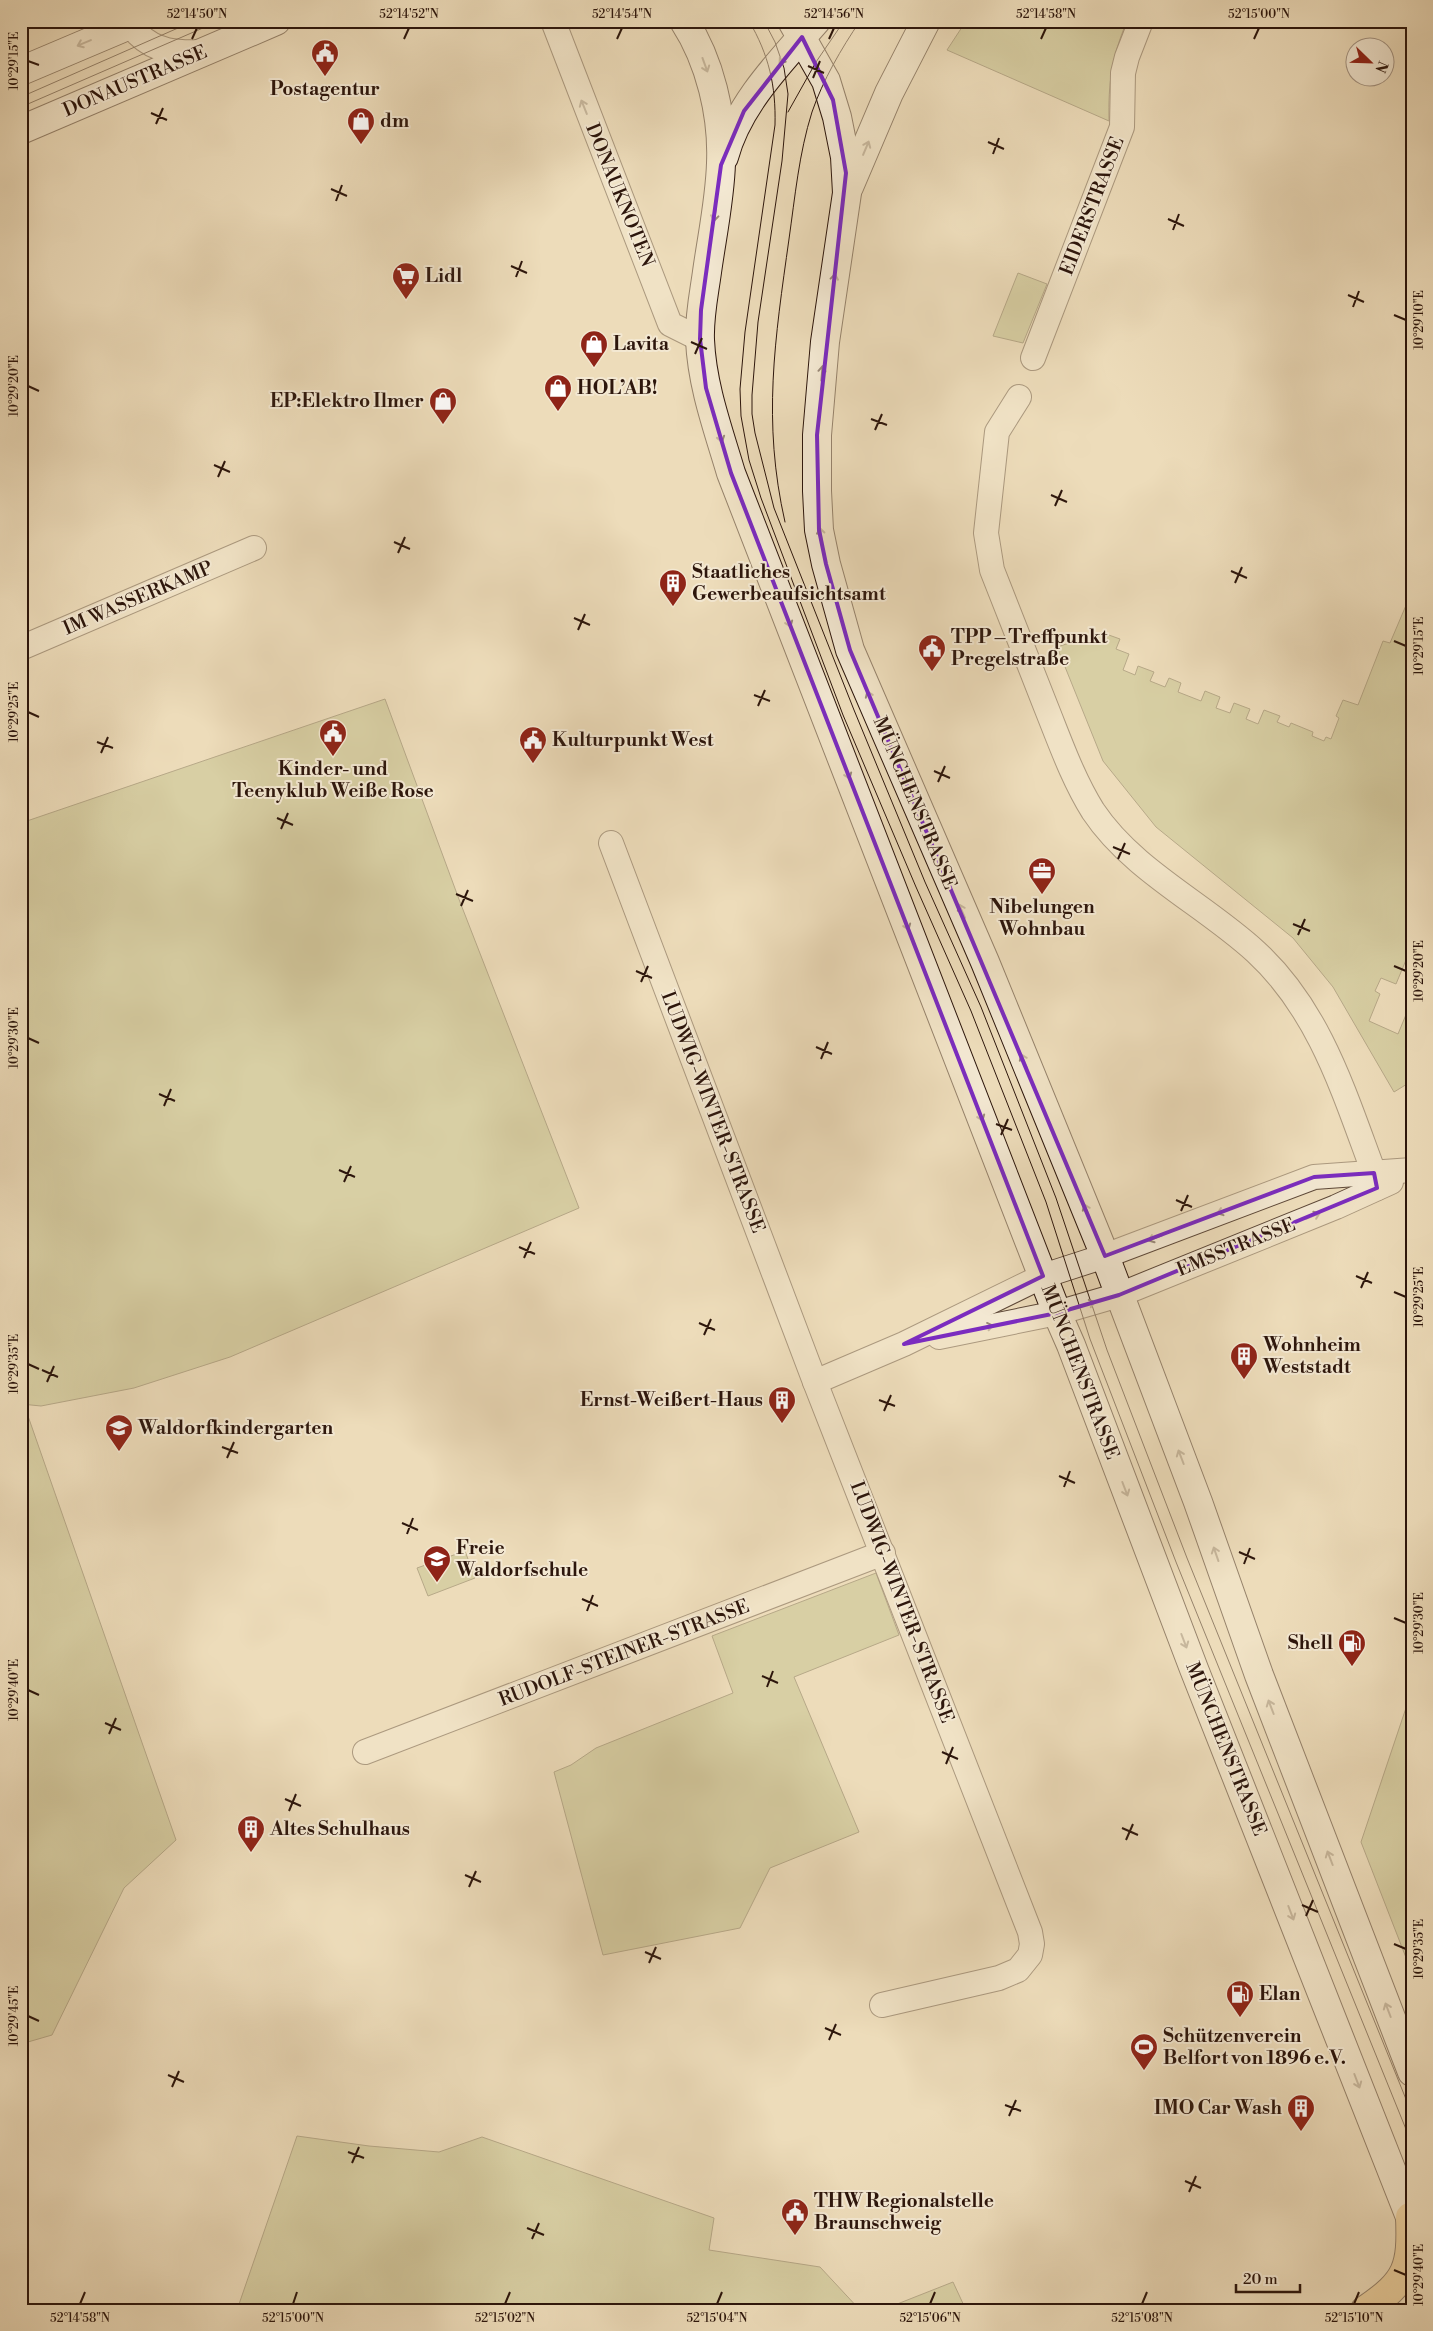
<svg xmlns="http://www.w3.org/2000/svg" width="1433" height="2331" viewBox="0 0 1433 2331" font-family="'Libre Bodoni',serif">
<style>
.green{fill:#bfbe8b;stroke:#766a4c}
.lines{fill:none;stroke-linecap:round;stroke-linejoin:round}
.street-casing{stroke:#5d4838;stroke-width:26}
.secondary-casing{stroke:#2d160c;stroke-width:30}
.highway-casing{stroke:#2d160c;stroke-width:30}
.street{stroke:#f3e8d2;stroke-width:24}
.secondary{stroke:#f3e8d2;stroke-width:28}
.highway{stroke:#e6be7d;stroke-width:28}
.tram{stroke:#2d160c;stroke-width:1}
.oneway{stroke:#9a8a79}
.marked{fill:none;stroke:#7b2cbf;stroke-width:4;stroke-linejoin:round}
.ticks{fill:none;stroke:#2d160c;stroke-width:2}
.labels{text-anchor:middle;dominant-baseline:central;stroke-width:4;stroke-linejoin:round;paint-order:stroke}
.street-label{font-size:19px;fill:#2d160c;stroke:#f3e8d2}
.poi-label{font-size:19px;font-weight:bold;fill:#2d160c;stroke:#f3e8d2;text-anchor:start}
.neatline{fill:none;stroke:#2d160c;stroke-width:2}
.ticks-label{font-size:12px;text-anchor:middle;fill:#2d160c}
</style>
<rect width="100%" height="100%" fill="#eddcba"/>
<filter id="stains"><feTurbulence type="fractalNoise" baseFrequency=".004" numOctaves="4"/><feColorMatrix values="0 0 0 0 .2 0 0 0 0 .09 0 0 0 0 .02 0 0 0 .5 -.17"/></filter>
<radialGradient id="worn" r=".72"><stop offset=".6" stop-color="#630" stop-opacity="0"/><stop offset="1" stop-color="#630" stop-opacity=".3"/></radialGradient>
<!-- green -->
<g class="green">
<path d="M 966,21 L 1127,21 C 1112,56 1108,83 1109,121 L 947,50 Z"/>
<polygon points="1018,273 1047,284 1023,343 993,336"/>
<polygon points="1407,603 1412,605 1412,962 1406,960 1396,984 1381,978 1375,991 1380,994 1369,1021 1398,1034 1410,1005 1412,1006 1412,1081 1394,1092 1333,987 1293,938 1156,827 1103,761 1057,647 1088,637 1102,643 1106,634 1120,639 1116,649 1129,654 1123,670 1135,675 1138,666 1154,672 1150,681 1165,687 1169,678 1181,683 1178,692 1201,701 1205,691 1220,697 1216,708 1230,713 1234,703 1250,709 1246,719 1258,724 1264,710 1280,716 1277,722 1289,727 1291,723 1313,732 1312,736 1324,741 1326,737 1331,739 1339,718 1336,716 1343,700 1358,705 1383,641 1390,643"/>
<polygon points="385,699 460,902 579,1208 230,1357 134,1388 41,1406 21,1404 21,823"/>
<polygon points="21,1411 28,1416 176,1840 124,1888 52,2035 21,2044"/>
<polygon points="465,1551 475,1578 428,1596 417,1568"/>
<polygon points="876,1573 899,1635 794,1677 859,1832 770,1868 740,1928 603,1955 554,1772 571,1765 596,1748 733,1693 712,1636"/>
<polygon points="1412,1690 1412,1973 1361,1842"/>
<polygon points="297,2136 369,2146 439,2152 482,2137 714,2218 709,2250 820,2267 860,2310 237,2310"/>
<polygon points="953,2282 966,2310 882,2310"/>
</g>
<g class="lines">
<!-- street casing -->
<g class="street-casing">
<g id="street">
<path d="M 127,21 C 130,26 134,29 138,34 C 156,52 177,53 202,52"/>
<polyline points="553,21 670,324 700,339"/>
<polyline points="1033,358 1122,127 1123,73 1127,57 1141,21"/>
<path d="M 1019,397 L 997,432 L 986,533 L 992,570 C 1010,616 1028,662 1046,707 C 1060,742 1073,779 1093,811 C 1133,871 1204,904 1256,952 C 1320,1011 1344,1093 1374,1173 L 1377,1188"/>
<polyline points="21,648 254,548"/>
<polyline points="611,843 815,1382 1030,1932 1032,1944 1030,1955 1018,1970 999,1978 882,2005"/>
<polyline points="939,1337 1057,1313 1119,1295 1336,1207 1391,1182"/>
<polyline points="815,1382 904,1344 1043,1276 1105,1256 1314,1177 1412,1170"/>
<polyline points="365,1752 883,1553"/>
</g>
</g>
<!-- secondary casing -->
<g class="secondary-casing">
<g id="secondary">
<path d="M 684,21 C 710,61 723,115 721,163 C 720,199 712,236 707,272 C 704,294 699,317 700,340 C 702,386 718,429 731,473 L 1057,1313 L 1071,1345 L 1194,1669 L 1412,2222"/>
<polyline points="792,21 826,81 837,117 845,157 847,193 825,342 817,435 817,491 819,530 826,564 850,650 985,962 1105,1256 1198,1502 1259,1675 1412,2072"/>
<polyline points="21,71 139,21"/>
<polyline points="21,130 276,21"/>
<path d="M 724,157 C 738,104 781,61 816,21"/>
<polyline points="849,187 889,93 926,21"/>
</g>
</g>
<!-- highway casing -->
<g class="highway-casing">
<path id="highway" d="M 1365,2310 C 1408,2281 1412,2267 1410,2217"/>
</g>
<!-- street -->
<use href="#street" class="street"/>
<!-- secondary -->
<use href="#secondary" class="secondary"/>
<!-- highway -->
<use href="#highway" class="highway"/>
<!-- tram -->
<g class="tram">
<path d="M 749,21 C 769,55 776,86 775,125 L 745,332 L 740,389 L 741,416 L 749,460 L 761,498 L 843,715 L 916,887 L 971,1011 L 1046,1202 L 1090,1339 L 1176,1562 L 1412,2144"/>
<polyline points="764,21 775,42 784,68 788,94 782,161 758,322 752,395 752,414 755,433 774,508 854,710 925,882 981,1007 1056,1198 1107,1350 1187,1558 1412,2114"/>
<polyline points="21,97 194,21"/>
<polyline points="21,107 219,21"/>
<polyline points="788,112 816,62 844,21"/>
<path d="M 785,522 C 762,421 775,339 789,239 C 795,197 799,153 812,112 C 823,80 841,49 860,21"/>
</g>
</g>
<!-- one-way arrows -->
<defs><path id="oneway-shaft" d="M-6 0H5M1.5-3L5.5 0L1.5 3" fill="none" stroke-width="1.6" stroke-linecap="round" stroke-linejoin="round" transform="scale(1.25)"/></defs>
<g class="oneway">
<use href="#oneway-shaft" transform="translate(84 43) rotate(157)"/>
<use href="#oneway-shaft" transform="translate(784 58) rotate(130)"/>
<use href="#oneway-shaft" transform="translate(705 65) rotate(70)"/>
<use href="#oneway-shaft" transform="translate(584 107) rotate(-112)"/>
<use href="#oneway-shaft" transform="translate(866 148) rotate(-67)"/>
<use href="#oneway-shaft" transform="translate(715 214) rotate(98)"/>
<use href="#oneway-shaft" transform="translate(834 281) rotate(-82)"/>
<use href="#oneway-shaft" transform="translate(822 373) rotate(-85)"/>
<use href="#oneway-shaft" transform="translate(720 435) rotate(73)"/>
<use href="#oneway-shaft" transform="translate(821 535) rotate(-99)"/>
<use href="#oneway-shaft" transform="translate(788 620) rotate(69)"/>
<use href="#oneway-shaft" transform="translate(870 698) rotate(-112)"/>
<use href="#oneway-shaft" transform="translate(847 772) rotate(69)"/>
<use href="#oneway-shaft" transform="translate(962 911) rotate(-114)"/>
<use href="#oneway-shaft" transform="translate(906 923) rotate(69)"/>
<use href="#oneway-shaft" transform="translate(1024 1061) rotate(-113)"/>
<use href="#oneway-shaft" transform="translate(980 1114) rotate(69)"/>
<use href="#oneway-shaft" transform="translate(1087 1211) rotate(-113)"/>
<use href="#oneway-shaft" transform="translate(1224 1211) rotate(160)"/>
<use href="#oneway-shaft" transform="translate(1313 1216) rotate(-22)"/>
<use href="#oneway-shaft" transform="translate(1155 1238) rotate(159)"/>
<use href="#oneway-shaft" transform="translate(1088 1304) rotate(-16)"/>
<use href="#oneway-shaft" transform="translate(986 1327) rotate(-12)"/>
<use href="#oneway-shaft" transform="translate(1181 1457) rotate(-111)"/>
<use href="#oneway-shaft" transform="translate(1125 1489) rotate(69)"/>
<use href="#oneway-shaft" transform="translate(1216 1554) rotate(-109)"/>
<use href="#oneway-shaft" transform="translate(1184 1641) rotate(69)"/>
<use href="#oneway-shaft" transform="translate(1271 1707) rotate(-111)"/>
<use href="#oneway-shaft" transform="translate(1330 1858) rotate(-111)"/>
<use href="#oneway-shaft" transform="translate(1291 1913) rotate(69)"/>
<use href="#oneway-shaft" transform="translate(1388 2010) rotate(-111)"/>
<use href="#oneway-shaft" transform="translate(1357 2081) rotate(69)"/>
</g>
<!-- marked area -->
<path d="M0 0H1433V2331H0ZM 802,37 L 833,100 L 846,173 L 817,435 L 819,530 L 826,564 L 850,650 L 1105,1256 L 1314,1177 L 1374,1173 L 1377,1188 L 1119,1295 L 1057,1313 L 904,1344 L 1043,1276 L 731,473 L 706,388 L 700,339 L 701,310 L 721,165 L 744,111 Z" fill="#eddcba" fill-opacity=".55" fill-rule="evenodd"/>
<path class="marked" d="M 802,37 L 833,100 L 846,173 L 817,435 L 819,530 L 826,564 L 850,650 L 1105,1256 L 1314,1177 L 1374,1173 L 1377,1188 L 1119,1295 L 1057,1313 L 904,1344 L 1043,1276 L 731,473 L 706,388 L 700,339 L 701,310 L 721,165 L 744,111 Z"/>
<!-- ticks -->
<path class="ticks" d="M 192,39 L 197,28M 404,39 L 409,28M 617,39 L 622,28M 829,39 L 834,28M 1041,39 L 1046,28M 1254,39 L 1259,28M 28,61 L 39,65M 808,66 L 824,73M 813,78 L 820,61M 151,113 L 167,120M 156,124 L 163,108M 988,142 L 1004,149M 993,154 L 999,138M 331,189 L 347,196M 336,201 L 342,185M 1168,219 L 1184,226M 1173,230 L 1179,214M 511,266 L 527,273M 516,277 L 522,261M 1348,295 L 1364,302M 1353,307 L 1359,291M 1394,315 L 1406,320M 691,342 L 707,349M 695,354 L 702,338M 28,386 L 39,391M 871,419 L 887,425M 875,430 L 882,414M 214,465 L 230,472M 218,477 L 225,461M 1051,495 L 1067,502M 1055,506 L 1062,490M 394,542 L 410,549M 398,553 L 405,537M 1231,571 L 1247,578M 1235,583 L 1242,567M 574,618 L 590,625M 578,630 L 585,614M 1394,641 L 1406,646M 754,695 L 770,701M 758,706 L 765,690M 28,712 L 39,717M 97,742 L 113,748M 101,753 L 108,737M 934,771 L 950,778M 938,782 L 945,766M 277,818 L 293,825M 281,829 L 288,813M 1113,847 L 1130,854M 1118,859 L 1125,843M 456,894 L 473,901M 461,906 L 468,890M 1293,924 L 1310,931M 1298,935 L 1305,919M 1394,966 L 1406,971M 636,971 L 652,978M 641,982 L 648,966M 28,1038 L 39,1043M 816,1047 L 832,1054M 821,1059 L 828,1042M 159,1094 L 175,1101M 164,1106 L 171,1089M 996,1124 L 1012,1130M 1001,1135 L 1008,1119M 339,1170 L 355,1177M 344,1182 L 351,1166M 1176,1200 L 1192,1207M 1181,1211 L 1188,1195M 519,1247 L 535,1254M 524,1258 L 531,1242M 1356,1276 L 1372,1283M 1361,1288 L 1368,1272M 1394,1292 L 1406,1297M 699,1323 L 715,1330M 704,1335 L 711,1319M 28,1364 L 39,1369M 42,1370 L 58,1377M 47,1382 L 54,1366M 879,1400 L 895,1406M 884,1411 L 891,1395M 222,1447 L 238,1453M 227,1458 L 234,1442M 1059,1476 L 1075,1483M 1064,1487 L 1070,1471M 402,1523 L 418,1530M 407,1534 L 413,1518M 1239,1552 L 1255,1559M 1244,1564 L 1250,1548M 582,1599 L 598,1606M 587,1611 L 593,1595M 1394,1618 L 1406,1623M 762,1676 L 778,1683M 767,1687 L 773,1671M 28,1690 L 39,1695M 105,1723 L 121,1730M 109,1734 L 116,1718M 942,1752 L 958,1759M 946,1764 L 953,1747M 285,1799 L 301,1806M 289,1811 L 296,1794M 1122,1828 L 1138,1835M 1126,1840 L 1133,1824M 465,1875 L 481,1882M 469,1887 L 476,1871M 1302,1905 L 1318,1912M 1306,1916 L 1313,1900M 1394,1944 L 1406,1949M 645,1952 L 661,1959M 649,1963 L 656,1947M 28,2016 L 39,2021M 825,2028 L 841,2035M 829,2040 L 836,2024M 168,2075 L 184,2082M 172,2087 L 179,2071M 1005,2105 L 1021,2111M 1009,2116 L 1016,2100M 348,2152 L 364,2158M 352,2163 L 359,2147M 1185,2181 L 1201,2188M 1189,2192 L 1196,2176M 527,2228 L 544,2235M 532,2239 L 539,2223M 1394,2270 L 1406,2275M 80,2304 L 85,2292M 293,2304 L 297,2292M 505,2304 L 510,2292M 717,2304 L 722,2292M 930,2304 L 935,2292M 1142,2304 L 1147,2292M 1354,2304 L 1359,2292"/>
<!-- icons -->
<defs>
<g id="civic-pin" transform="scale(1.4375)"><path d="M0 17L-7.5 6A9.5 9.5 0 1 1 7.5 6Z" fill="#8f2418" stroke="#f3e8d2"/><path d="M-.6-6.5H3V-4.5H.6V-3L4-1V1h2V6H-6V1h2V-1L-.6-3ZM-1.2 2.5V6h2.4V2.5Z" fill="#fff"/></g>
<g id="shop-pin" transform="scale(1.4375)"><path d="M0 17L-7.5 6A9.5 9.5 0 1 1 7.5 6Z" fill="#8f2418" stroke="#f3e8d2"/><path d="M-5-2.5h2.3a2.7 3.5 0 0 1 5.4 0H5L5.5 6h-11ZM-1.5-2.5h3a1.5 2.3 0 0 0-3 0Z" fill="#fff"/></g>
<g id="supermarket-pin" transform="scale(1.4375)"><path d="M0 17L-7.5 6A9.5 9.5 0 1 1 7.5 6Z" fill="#8f2418" stroke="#f3e8d2"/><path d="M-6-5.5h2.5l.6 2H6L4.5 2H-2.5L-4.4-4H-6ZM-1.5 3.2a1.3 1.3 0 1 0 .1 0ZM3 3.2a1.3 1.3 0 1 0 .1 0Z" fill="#fff"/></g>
<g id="building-pin" transform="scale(1.4375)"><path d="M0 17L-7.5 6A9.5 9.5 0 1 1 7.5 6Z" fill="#8f2418" stroke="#f3e8d2"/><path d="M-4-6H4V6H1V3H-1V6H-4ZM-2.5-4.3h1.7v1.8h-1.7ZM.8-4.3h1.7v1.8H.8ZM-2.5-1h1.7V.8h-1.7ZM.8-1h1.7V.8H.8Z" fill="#fff"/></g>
<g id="office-pin" transform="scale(1.4375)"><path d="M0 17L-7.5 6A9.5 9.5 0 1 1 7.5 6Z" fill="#8f2418" stroke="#f3e8d2"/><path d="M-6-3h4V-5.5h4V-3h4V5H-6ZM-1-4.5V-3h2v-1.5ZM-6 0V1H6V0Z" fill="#fff"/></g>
<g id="school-pin" transform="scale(1.4375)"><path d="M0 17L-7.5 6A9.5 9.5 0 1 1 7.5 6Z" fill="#8f2418" stroke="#f3e8d2"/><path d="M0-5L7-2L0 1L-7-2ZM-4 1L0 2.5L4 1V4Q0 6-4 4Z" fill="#fff"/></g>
<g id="fuel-pin" transform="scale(1.4375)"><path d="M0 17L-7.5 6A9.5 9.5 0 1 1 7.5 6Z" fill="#8f2418" stroke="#f3e8d2"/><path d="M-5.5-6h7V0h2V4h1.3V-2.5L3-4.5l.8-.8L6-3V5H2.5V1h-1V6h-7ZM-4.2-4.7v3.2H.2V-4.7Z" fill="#fff"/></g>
<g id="stadium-pin" transform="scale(1.4375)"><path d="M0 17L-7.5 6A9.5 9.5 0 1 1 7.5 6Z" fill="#8f2418" stroke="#f3e8d2"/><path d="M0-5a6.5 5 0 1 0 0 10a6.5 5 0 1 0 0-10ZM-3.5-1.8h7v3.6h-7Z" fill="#fff"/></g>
</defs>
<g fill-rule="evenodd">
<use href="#civic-pin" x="325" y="53"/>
<use href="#shop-pin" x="361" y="121"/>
<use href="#supermarket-pin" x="406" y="276"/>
<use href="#shop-pin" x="594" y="344"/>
<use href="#shop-pin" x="558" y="388"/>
<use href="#shop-pin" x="443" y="401"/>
<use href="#building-pin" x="673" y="583"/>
<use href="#civic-pin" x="932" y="648"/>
<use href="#civic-pin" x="333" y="733"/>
<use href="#civic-pin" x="533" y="740"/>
<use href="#office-pin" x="1042" y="871"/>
<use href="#building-pin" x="1244" y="1356"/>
<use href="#building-pin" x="782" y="1400"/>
<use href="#school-pin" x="119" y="1428"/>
<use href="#school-pin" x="437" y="1559"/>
<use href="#fuel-pin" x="1352" y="1643"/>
<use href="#building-pin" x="251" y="1829"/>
<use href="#fuel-pin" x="1240" y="1994"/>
<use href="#stadium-pin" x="1144" y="2047"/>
<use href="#building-pin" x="1301" y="2108"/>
<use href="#civic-pin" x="795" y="2212"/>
</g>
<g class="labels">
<!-- street labels -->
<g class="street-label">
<text transform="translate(135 81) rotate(-23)">DONAUSTRASSE</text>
<text transform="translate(620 195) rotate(68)">DONAUKNOTEN</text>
<text transform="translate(1092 206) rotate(-69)">EIDERSTRASSE</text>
<text transform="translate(138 598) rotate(-23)">IM WASSERKAMP</text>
<text transform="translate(915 803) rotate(67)">MÜNCHENSTRASSE</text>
<text transform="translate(713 1112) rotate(69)">LUDWIG-WINTER-STRASSE</text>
<text transform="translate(1236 1247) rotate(-22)">EMSSTRASSE</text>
<text transform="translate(1080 1372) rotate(69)">MÜNCHENSTRASSE</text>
<text transform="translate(902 1602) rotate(69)">LUDWIG-WINTER-STRASSE</text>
<text transform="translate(624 1653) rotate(-21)">RUDOLF-STEINER-STRASSE</text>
<text transform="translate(1226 1749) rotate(68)">MÜNCHENSTRASSE</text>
</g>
<!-- poi labels -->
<g class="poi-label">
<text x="325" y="89" text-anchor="middle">Postagentur</text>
<text x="380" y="121">dm</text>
<text x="425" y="276">Lidl</text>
<text x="613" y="344">Lavita</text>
<text x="577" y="388">HOL’AB!</text>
<text x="424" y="401" text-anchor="end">EP:Elektro Ilmer</text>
<text x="692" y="572">Staatliches<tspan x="692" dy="22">Gewerbeaufsichtsamt</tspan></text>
<text x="951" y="637">TPP – Treffpunkt<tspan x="951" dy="22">Pregelstraße</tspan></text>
<text x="552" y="740">Kulturpunkt West</text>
<text x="333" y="769" text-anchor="middle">Kinder- und<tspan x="333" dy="22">Teenyklub Weiße Rose</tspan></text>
<text x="1042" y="907" text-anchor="middle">Nibelungen<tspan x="1042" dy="22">Wohnbau</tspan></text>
<text x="1263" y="1345">Wohnheim<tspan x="1263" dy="22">Weststadt</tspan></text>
<text x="763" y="1400" text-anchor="end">Ernst-Weißert-Haus</text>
<text x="138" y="1428">Waldorfkindergarten</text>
<text x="456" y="1548">Freie<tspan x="456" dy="22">Waldorfschule</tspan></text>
<text x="1333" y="1643" text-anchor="end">Shell</text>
<text x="270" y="1829">Altes Schulhaus</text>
<text x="1259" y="1994">Elan</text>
<text x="1163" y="2036">Schützenverein<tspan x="1163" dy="22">Belfort von 1896 e.V.</tspan></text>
<text x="1282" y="2108" text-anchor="end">IMO Car Wash</text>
<text x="814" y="2201">THW Regionalstelle<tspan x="814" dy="22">Braunschweig</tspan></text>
</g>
</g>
<!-- margin -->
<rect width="1433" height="2331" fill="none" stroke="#eddcba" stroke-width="55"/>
<!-- north arrow -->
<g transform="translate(1370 62) rotate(113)"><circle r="24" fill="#f3e8d2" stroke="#a49483"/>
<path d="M0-4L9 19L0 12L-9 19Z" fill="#8f2418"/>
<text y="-8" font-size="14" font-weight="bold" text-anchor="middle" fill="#2d160c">N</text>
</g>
<!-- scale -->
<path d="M1236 2284v8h64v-8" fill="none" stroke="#2d160c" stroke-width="2.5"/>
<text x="1243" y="2284" font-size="15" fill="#2d160c" stroke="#f3e8d2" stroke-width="4" paint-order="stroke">20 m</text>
<rect x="28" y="28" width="1378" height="2276" class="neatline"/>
<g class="ticks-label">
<text x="197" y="18">52°14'50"N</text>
<text x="409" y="18">52°14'52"N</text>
<text x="622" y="18">52°14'54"N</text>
<text x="834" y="18">52°14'56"N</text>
<text x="1046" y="18">52°14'58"N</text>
<text x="1259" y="18">52°15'00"N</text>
<text transform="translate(14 61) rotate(-90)" y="4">10°29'15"E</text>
<text transform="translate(1419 320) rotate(-90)" y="4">10°29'10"E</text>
<text transform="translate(14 386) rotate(-90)" y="4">10°29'20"E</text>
<text transform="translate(1419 646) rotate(-90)" y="4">10°29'15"E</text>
<text transform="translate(14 712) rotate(-90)" y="4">10°29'25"E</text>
<text transform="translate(1419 971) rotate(-90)" y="4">10°29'20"E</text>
<text transform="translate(14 1038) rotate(-90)" y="4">10°29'30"E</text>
<text transform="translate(1419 1297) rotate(-90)" y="4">10°29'25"E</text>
<text transform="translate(14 1364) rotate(-90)" y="4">10°29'35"E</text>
<text transform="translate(1419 1623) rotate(-90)" y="4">10°29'30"E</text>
<text transform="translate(14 1690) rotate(-90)" y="4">10°29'40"E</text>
<text transform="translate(1419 1949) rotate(-90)" y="4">10°29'35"E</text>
<text transform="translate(14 2016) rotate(-90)" y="4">10°29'45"E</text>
<text transform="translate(1419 2275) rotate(-90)" y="4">10°29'40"E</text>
<text x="80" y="2322">52°14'58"N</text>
<text x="293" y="2322">52°15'00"N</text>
<text x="505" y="2322">52°15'02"N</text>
<text x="717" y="2322">52°15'04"N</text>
<text x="930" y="2322">52°15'06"N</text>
<text x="1142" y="2322">52°15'08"N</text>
<text x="1354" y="2322">52°15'10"N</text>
</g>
<rect width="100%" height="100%" filter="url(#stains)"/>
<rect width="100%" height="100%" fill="url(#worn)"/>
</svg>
